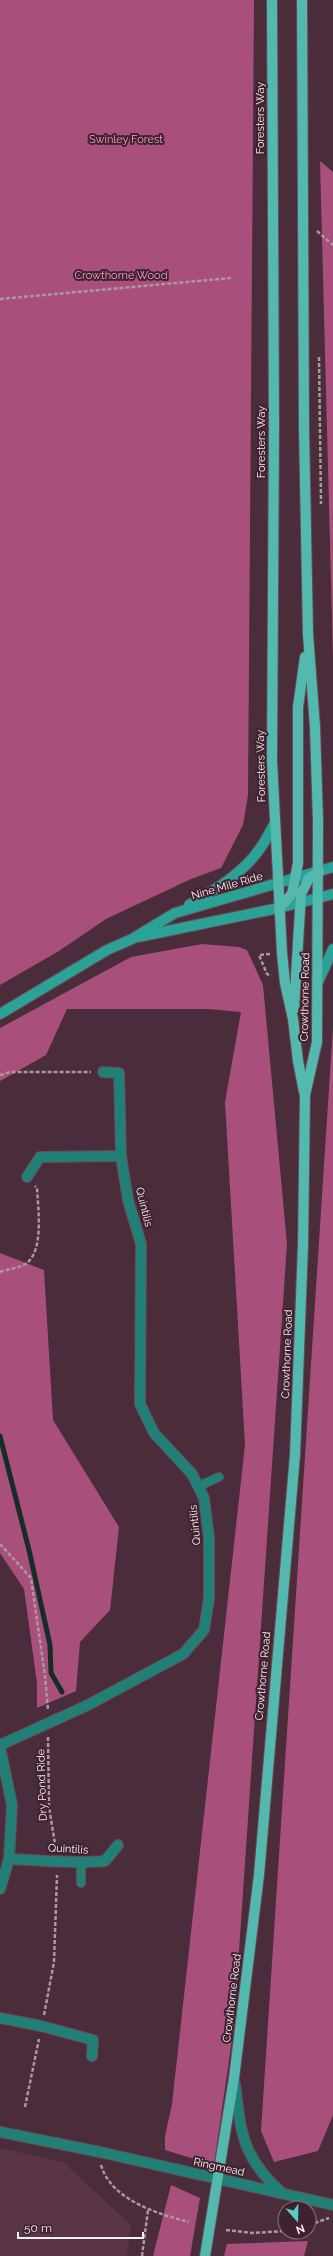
<svg xmlns="http://www.w3.org/2000/svg" width="333" height="2256" viewBox="0 0 333 2256" font-family="Raleway,sans-serif">
<style>
.built{fill:#593546}
.forest{fill:#a94f7b}
.lines{fill:none;stroke-linecap:round;stroke-linejoin:round}
.stream{stroke:#172b28;stroke-width:5}
.service-casing{stroke:#674b58;stroke-width:10}
.minor-casing{stroke:#674b58;stroke-width:12}
.tertiary-casing{stroke:#674b58;stroke-width:12}
.secondary-casing{stroke:#674b58;stroke-width:12}
.primary-casing{stroke:#674b58;stroke-width:12}
.path{stroke:#ac98a1;stroke-width:2.5;stroke-dasharray:4 2;stroke-linecap:butt}
.service{stroke:#227f76;stroke-width:8}
.minor{stroke:#227f76;stroke-width:10}
.tertiary{stroke:#227f76;stroke-width:10}
.secondary{stroke:#2ba296;stroke-width:10}
.primary{stroke:#53b9ae;stroke-width:10}
.labels{text-anchor:middle;dominant-baseline:central;stroke-width:4;stroke-linejoin:round;paint-order:stroke}
.street-label{font-size:11px;fill:#fdf0f5;stroke:#3f222f}
.park-label{font-size:11px;fill:#fe9dca;stroke:#3f222f}
</style>
<rect width="100%" height="100%" fill="#4a2c3a"/>
<!-- built -->
<polygon class="built" points="0,2148 63,2162 131,2225 127,2256 0,2256"/>
<!-- forest -->
<g class="forest">
<polygon points="0,0 254,0 248,795 243,825 221,868 191,879 106,919 59,951 0,985"/>
<polygon points="320,161 333,172 333,659"/>
<polygon points="202,944 239,947 247,950 263,985 287,1244 234,2025 214,2165 165,2150 165,2136 172,2104 245,1445 225,1102 241,1012 208,1009 67,1009 46,1055 0,1081 0,1028 131,957"/>
<polygon points="333,1027 333,2115 318,2151 274,2162 261,2131"/>
<polygon points="0,1253 44,1270 53,1420 119,1527 110,1610 80,1642 76,1691 37,1708 37,1683 24,1589 0,1553"/>
<polygon points="171,2185 200,2198 190,2256 153,2256"/>
<polygon points="308,2241 304,2256 224,2256 227,2244"/>
</g>
<g class="lines">
<!-- stream -->
<polyline class="stream" points="0,1436 29,1550 50,1645 51,1673 62,1692"/>
<!-- service casing -->
<g class="service-casing">
<g id="service">
<polyline points="199,1486 219,1477"/>
<polyline points="81,1883 81,1863"/>
</g>
</g>
<!-- minor casing -->
<g class="minor-casing">
<g id="minor">
<polyline points="27,1177 40,1157 121,1156"/>
<polyline points="0,1745 88,1705 183,1654 204,1630 209,1599 209,1538 204,1498 192,1474 154,1433 140,1404 141,1244 128,1200 121,1156 119,1073 103,1072"/>
<polyline points="0,1747 12,1805 9,1859 0,1889"/>
<path d="M 9,1859 C 41,1860 73,1864 105,1861 L 118,1845"/>
<polyline points="0,2018 41,2026 93,2040 92,2056"/>
</g>
</g>
<!-- tertiary casing -->
<g class="tertiary-casing">
<g id="tertiary">
<path d="M 235,2084 C 241,2133 242,2157 281,2192"/>
<polyline points="0,2132 100,2152 333,2205"/>
</g>
</g>
<!-- secondary casing -->
<g class="secondary-casing">
<g id="secondary">
<path d="M 189,905 C 215,890 245,872 261,847 C 266,840 270,831 275,823"/>
<polyline points="138,937 279,908 333,894"/>
<polyline points="318,982 333,949"/>
<polyline points="0,1014 107,950 132,939 175,913 333,867"/>
</g>
</g>
<!-- primary casing -->
<g class="primary-casing">
<g id="primary">
<polyline points="272,0 274,426 272,761 282,953 285,983 293,1019 298,1061 304,1092"/>
<polyline points="279,908 292,894 298,863 298,707 305,657"/>
<polyline points="294,1009 301,894 309,878 319,872"/>
<polyline points="205,2256 234,2078 259,1875 295,1455 303,1245 305,1095 317,1042 318,821 315,727 308,634 304,428 302,0"/>
</g>
</g>
<!-- path -->
<g class="path">
<polyline points="317,231 333,245"/>
<polyline points="0,299 231,278"/>
<polyline points="319,357 321,504"/>
<polyline points="270,954 259,955 267,974 271,976"/>
<polyline points="0,1075 10,1072 91,1072"/>
<path d="M 0,1272 C 7,1269 21,1268 27,1263 C 44,1249 38,1208 37,1188 L 35,1186"/>
<polyline points="0,1544 31,1578 45,1676 48,1710"/>
<polyline points="48,1737 49,1807 56,1850"/>
<polyline points="44,2015 54,1962 57,1875"/>
<polyline points="25,2107 39,2039"/>
<path d="M 101,2165 C 111,2200 158,2214 189,2222"/>
<polyline points="309,2225 329,2218"/>
<polyline points="226,2230 253,2233 285,2231"/>
<polyline points="142,2256 148,2210"/>
</g>
<!-- service -->
<use href="#service" class="service"/>
<!-- minor -->
<use href="#minor" class="minor"/>
<!-- tertiary -->
<use href="#tertiary" class="tertiary"/>
<!-- secondary -->
<use href="#secondary" class="secondary"/>
<!-- primary -->
<use href="#primary" class="primary"/>
</g>
<g class="labels">
<!-- street labels -->
<g class="street-label">
<text transform="translate(260 118) rotate(-90)">Foresters Way</text>
<text transform="translate(261 442) rotate(-90)">Foresters Way</text>
<text transform="translate(261 766) rotate(-91)">Foresters Way</text>
<text transform="translate(227 886) rotate(-16)">Nine Mile Ride</text>
<text transform="translate(305 997) rotate(-89)">Crowthorne Road</text>
<text transform="translate(144 1207) rotate(76)">Quintilis</text>
<text transform="translate(287 1354) rotate(-88)">Crowthorne Road</text>
<text transform="translate(195 1525) rotate(-96)">Quintilis</text>
<text transform="translate(263 1676) rotate(-85)">Crowthorne Road</text>
<text transform="translate(42 1785) rotate(-92)">Dry Pond Ride</text>
<text transform="translate(68 1849) rotate(3)">Quintilis</text>
<text transform="translate(232 1998) rotate(-83)">Crowthorne Road</text>
<text transform="translate(219 2167) rotate(12)">Ringmead</text>
</g>
<!-- park labels -->
<g class="park-label">
<text x="126" y="139">Swinley Forest</text>
<text x="121" y="275">Crowthorne Wood</text>
</g>
</g>
<!-- north arrow -->
<g transform="translate(297 2220) rotate(160)"><circle r="19" fill="#3f222f" stroke="#8b747e"/>
<path d="M0-3L7 15L0 10L-7 15Z" fill="#57cec1"/>
<text y="-6" font-size="11" font-weight="bold" text-anchor="middle" fill="#fdf0f5">N</text>
</g>
<!-- scale -->
<path d="M18 2232v6h125v-6" fill="none" stroke="#fdf0f5" stroke-width="2"/>
<text x="24" y="2232" font-size="12" fill="#fdf0f5" stroke="#3f222f" stroke-width="3" paint-order="stroke">50 m</text>
</svg>
